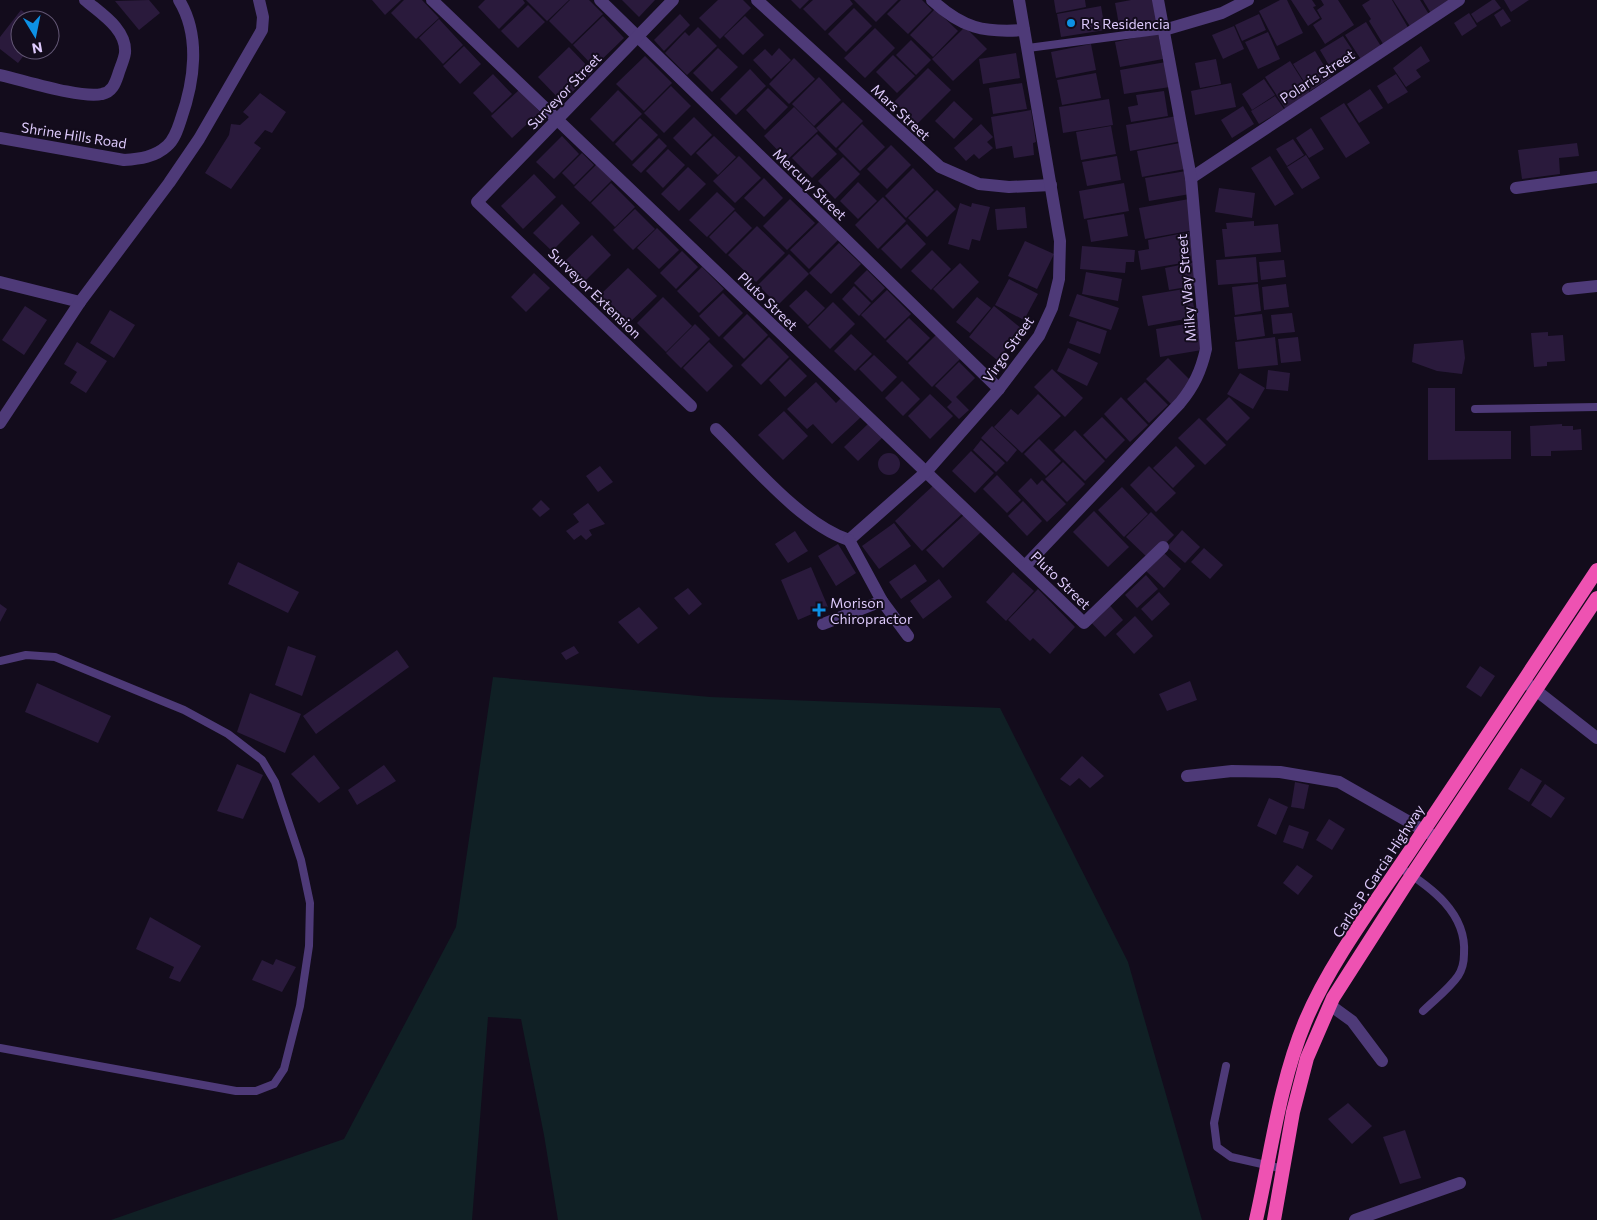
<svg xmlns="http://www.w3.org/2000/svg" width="1597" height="1220" viewBox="0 0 1597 1220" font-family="Commissioner,sans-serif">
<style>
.green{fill:#102025}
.building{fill:#2a1a3c}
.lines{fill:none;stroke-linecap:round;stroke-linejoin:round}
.service{stroke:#4e3a78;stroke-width:8}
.minor{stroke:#4e3a78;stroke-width:12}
.tertiary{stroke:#4e3a78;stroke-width:12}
.trunk{stroke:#ee52b2;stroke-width:14}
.poi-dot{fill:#0d91e5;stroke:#130c1c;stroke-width:2}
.labels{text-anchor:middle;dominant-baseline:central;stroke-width:4;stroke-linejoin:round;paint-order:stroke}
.poi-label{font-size:14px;fill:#decafc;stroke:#130c1c;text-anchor:start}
.street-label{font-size:14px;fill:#decafc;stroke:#130c1c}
</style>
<rect width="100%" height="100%" fill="#130c1c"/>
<!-- green -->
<polygon class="green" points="493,677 710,697 1000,708 1128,962 1202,1220 558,1220 544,1135 521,1019 488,1017 472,1220 111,1220 344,1139 456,927"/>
<!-- building -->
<g class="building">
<polygon points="149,0 160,13 139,30 115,1"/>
<polygon points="372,0 401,0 385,15"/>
<polygon points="404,0 422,0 439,18 416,39 391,13"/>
<polygon points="485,0 523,0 525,3 499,29 478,7"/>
<polygon points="526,0 569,0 547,21"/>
<polygon points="570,0 589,0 603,14 572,44 549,21"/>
<polygon points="622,0 655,0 639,17"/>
<polygon points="718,0 743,0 751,8 720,39 699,18"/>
<polygon points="791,0 809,0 800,9"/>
<polygon points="813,0 850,0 853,4 825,31 803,9"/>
<polygon points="854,0 898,0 876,22"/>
<polygon points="901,0 922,0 932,10 908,34 887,14"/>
<polygon points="1054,0 1085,0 1086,7 1056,13"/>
<polygon points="1131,0 1154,0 1158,23 1120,30 1115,3"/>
<polygon points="1280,0 1287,0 1303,33 1277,46 1259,11"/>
<polygon points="1291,0 1312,0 1316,6 1313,7 1320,18 1308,26"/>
<polygon points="1321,0 1338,0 1354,25 1325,44 1313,25 1322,19 1317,10 1324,5"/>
<polygon points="1370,0 1392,0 1410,31 1385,47 1369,21 1371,19 1362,5"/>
<polygon points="1393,0 1420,0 1430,16 1411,28"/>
<polygon points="1423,0 1456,0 1432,15"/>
<polygon points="1492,0 1495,0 1501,8 1477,23 1471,14"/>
<polygon points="1504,0 1529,0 1511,12"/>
<polygon points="528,5 545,22 518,48 501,31"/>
<polygon points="1101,6 1105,30 1061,37 1057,14"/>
<polygon points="854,8 872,26 846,52 828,34"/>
<polygon points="935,9 958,31 933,57 910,35"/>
<polygon points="1503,9 1511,21 1501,27 1494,15"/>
<polygon points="21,10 35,20 20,20 20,50 28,50 18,63 0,49 0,37"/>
<polygon points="1469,13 1477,26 1462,36 1454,23"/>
<polygon points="680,14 690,25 664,51 654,40"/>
<polygon points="1259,14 1266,30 1242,41 1235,25"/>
<polygon points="603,16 624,38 594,67 573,45"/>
<polygon points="745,16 764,35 743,55 724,36"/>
<polygon points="439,19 463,45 443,64 419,38"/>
<polygon points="1366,22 1382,48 1362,61 1345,35"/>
<polygon points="1234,26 1244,49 1223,59 1212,35"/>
<polygon points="698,27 717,46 687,75 665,53 685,32 689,36"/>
<polygon points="965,27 987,49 953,81 932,59"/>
<polygon points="875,28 895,48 865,78 844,58"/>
<polygon points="1268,32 1280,59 1258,69 1245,42"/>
<polygon points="1158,33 1163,59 1120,67 1115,42"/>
<polygon points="1343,36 1357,57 1333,72 1320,50"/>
<polygon points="911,40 931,60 916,75 896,55"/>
<polygon points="1091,44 1096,70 1056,78 1051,52"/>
<polygon points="464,46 481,64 460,84 443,66"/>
<polygon points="1421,46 1430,61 1416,70 1421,77 1406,87 1393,68"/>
<polygon points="569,47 593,72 562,102 538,77"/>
<polygon points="718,48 738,67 712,92 693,73"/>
<polygon points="779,48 791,60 771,79 753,60 765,49 772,56"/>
<polygon points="1315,51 1331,77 1310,91 1293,64"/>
<polygon points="1016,53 1020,78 983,84 979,59"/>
<polygon points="893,55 915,76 897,93 876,72"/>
<polygon points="645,56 672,83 644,111 616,84"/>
<polygon points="794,58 815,79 789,104 769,84"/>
<polygon points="1216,59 1221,84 1200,88 1195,63"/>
<polygon points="1290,61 1311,94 1286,110 1265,77"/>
<polygon points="1166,62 1170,87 1124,94 1120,70"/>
<polygon points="928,68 951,90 917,124 894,102"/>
<polygon points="750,69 766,86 736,115 720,99"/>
<polygon points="1096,73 1101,98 1062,105 1057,80"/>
<polygon points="493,74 512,94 492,113 473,93"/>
<polygon points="1396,74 1408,92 1388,104 1377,86"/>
<polygon points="819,77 841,100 814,126 792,104"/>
<polygon points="1264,79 1275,95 1252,110 1242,94"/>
<polygon points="1022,83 1027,109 993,114 989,88"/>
<polygon points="1231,83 1236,107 1195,115 1191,91"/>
<polygon points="671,86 691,106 664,133 644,113"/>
<polygon points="768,88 788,107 765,130 746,110"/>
<polygon points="1370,89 1383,108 1359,123 1347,104"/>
<polygon points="519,90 540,112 512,138 491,116"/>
<polygon points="618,90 642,114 613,142 590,119"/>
<polygon points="1164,91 1168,116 1131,122 1128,107 1138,105 1136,95"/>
<polygon points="260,93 286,112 272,133 265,130 254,143 261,148 231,189 205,173 229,135 231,124 240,125 249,117 243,112"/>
<polygon points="1275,96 1284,109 1259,124 1251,111"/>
<polygon points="1109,99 1113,125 1063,133 1059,107"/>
<polygon points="954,101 973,119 954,139 935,121"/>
<polygon points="843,102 863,121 836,148 816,128"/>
<polygon points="1344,103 1370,143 1346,158 1320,118"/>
<polygon points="1243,106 1254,124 1232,138 1221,120"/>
<polygon points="794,107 818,131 787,160 764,136"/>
<polygon points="1031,110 1036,142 1033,143 1034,155 1014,158 1012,146 996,149 991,117"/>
<polygon points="1177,116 1182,141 1130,151 1126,125"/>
<polygon points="694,117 712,135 691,156 673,138"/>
<polygon points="640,118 658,135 632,161 615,144"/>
<polygon points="862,124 885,147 860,171 838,149"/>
<polygon points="981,124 993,137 987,142 993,148 979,159 974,154 966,161 954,148"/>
<polygon points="1111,126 1116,154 1081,160 1076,132"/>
<polygon points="1311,128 1324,149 1309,158 1296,138"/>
<polygon points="817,134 837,154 812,178 792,158"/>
<polygon points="562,136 579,154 554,179 536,162"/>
<polygon points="714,136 736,157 718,175 696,153"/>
<polygon points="659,138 667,146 641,173 632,165"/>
<polygon points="1293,139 1304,155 1287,166 1276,149"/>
<polygon points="1180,143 1185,169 1142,177 1137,151"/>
<polygon points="1577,143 1579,156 1559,158 1560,174 1522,179 1518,150"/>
<polygon points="891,145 911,165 887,189 867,169"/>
<polygon points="668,149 685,165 663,188 646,171"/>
<polygon points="582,153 594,165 574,185 562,173"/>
<polygon points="1306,155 1320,178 1302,189 1287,167"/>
<polygon points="739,156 761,178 735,203 713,181"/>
<polygon points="1117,156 1121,180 1087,186 1082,162"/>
<polygon points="1270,156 1294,194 1275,206 1251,168"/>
<polygon points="843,157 860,174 835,199 818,181"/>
<polygon points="597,164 612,180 590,202 574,187"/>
<polygon points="688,167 706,184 679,211 661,194"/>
<polygon points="913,168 934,190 906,218 885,196"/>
<polygon points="1186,171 1190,194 1149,201 1145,178"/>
<polygon points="534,174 556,197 523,229 501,206"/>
<polygon points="764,178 783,198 764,217 744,198"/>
<polygon points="858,182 877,201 858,219 840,201"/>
<polygon points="611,183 635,207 615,227 591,203"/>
<polygon points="1124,183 1129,211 1084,219 1079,191"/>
<polygon points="1219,188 1255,193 1252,218 1215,212"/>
<polygon points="937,190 956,209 927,237 908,218"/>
<polygon points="717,192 735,209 707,237 689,220"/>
<polygon points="883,197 906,221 878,249 855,225"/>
<polygon points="790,199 815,223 787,250 763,226"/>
<polygon points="1189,199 1194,230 1145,239 1139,208"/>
<polygon points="960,203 971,207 972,203 990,207 980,241 972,239 969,250 948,244"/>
<polygon points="562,204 580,223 552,251 533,233"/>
<polygon points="1025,207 1027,228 997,230 995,209"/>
<polygon points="635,209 655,229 633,250 613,230"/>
<polygon points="735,211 752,228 726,254 709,237"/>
<polygon points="1124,214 1128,236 1091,242 1087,220"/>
<polygon points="1254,221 1254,226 1278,224 1281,252 1225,257 1222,229 1227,229 1226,223"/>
<polygon points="819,222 838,240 809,269 790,250"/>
<polygon points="907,224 926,244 901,269 881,249"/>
<polygon points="757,226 785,253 756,282 728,255"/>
<polygon points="657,228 679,250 659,269 637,248"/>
<polygon points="1189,232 1194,261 1141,270 1138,251 1149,249 1148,240"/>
<polygon points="592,235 611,255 584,282 564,262"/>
<polygon points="1025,241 1054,254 1037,289 1008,276"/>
<polygon points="839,243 861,264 831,294 809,273"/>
<polygon points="1082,246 1135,250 1134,262 1126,262 1125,273 1080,269"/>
<polygon points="932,250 951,269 931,290 911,271"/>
<polygon points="682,251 698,267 676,289 660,273"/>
<polygon points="789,254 809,274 778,305 758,285"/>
<polygon points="1256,257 1258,282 1218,285 1216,260"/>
<polygon points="1284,260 1286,277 1261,280 1259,262"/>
<polygon points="1195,262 1199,285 1169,290 1165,268"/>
<polygon points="960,263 979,282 953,309 933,289"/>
<polygon points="702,267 724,289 699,313 677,291"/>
<polygon points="628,268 657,296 627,325 599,296"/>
<polygon points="867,270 885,288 872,301 854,283"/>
<polygon points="1086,272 1122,279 1118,301 1082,294"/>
<polygon points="534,273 550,288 526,312 511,297"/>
<polygon points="1009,279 1038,294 1024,320 995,305"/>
<polygon points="1258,284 1261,311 1235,315 1232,287"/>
<polygon points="1286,284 1289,307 1264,310 1262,287"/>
<polygon points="854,286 871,303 859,316 842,299"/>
<polygon points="1190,288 1196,317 1148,326 1142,296"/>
<polygon points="806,290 825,308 808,325 789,306"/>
<polygon points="887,290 911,314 885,339 861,315"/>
<polygon points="723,293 743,313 719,337 699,316"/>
<polygon points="1077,294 1119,308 1111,330 1069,316"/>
<polygon points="663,297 692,326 666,352 637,323"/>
<polygon points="977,297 991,308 970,333 956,322"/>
<polygon points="833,302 855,324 830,349 808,327"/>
<polygon points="25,306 47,320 24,355 2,340"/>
<polygon points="994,306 1022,329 997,360 969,337"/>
<polygon points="110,310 135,325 114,358 90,343"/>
<polygon points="1292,313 1295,332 1273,334 1271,315"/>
<polygon points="747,314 768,335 744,359 723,338"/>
<polygon points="1262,314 1265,336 1237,340 1234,317"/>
<polygon points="909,318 930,338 907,361 886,341"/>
<polygon points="1077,321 1107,331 1100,354 1069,343"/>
<polygon points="1197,322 1202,350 1160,357 1156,329"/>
<polygon points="695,324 710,339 681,368 666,353"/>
<polygon points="1548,332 1548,336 1563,335 1565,361 1547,362 1547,366 1534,367 1531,333"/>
<polygon points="851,334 872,354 855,371 834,351"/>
<polygon points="936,335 960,359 932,387 908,363"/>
<polygon points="769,337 789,357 761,385 741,365"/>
<polygon points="1275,337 1278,365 1238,369 1235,342"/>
<polygon points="1298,337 1301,361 1281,363 1278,339"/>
<polygon points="1463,340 1465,358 1462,374 1437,371 1412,362 1414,344"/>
<polygon points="77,342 107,361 86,393 70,383 77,372 64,364"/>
<polygon points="709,342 733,366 707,392 683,368"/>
<polygon points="1068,348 1098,363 1087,386 1057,371"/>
<polygon points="874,355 897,377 882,392 859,369"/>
<polygon points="1168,358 1193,383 1171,404 1146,379"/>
<polygon points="790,359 807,376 785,397 769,380"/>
<polygon points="959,362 975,378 956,397 969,410 959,419 947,407 952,402 935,386"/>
<polygon points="1052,369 1083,398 1065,417 1034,387"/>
<polygon points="1268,370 1290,373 1288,391 1266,389"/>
<polygon points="1240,373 1265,388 1253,409 1227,394"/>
<polygon points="902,381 920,399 903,416 885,398"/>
<polygon points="816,382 836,403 842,397 861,417 832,444 813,424 807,429 787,409"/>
<polygon points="1145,382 1168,405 1149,423 1127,399"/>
<polygon points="1428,388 1455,388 1455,431 1511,431 1511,459 1428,460"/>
<polygon points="930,394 953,416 930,439 908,416"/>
<polygon points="1038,394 1061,416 1022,453 994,427 1011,409 1018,415"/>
<polygon points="1121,397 1148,425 1130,442 1104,414"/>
<polygon points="1229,397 1250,418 1227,441 1206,419"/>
<polygon points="784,411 808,436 783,460 758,435"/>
<polygon points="1102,417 1125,440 1106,459 1083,435"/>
<polygon points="1199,418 1226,445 1205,465 1178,438"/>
<polygon points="869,423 883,437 858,461 844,447"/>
<polygon points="1562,424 1562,426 1573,426 1573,430 1581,429 1582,450 1551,451 1551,456 1531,456 1530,426"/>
<polygon points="992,426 1017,450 1007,462 981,438"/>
<polygon points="1075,430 1105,461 1085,481 1054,450"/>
<polygon points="1039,439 1061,461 1046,476 1024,454"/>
<polygon points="981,440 1005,463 996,472 973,450"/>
<polygon points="1176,446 1195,466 1173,488 1153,468"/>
<polygon points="971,451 994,473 975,493 952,471"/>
<circle cx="889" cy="464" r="11"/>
<polygon points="1063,462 1085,484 1067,502 1045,479"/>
<polygon points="600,466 613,482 598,492 586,476"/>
<polygon points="1149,466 1176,493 1156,512 1130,485"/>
<polygon points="997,475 1021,500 1007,513 983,489"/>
<polygon points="1031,478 1037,485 1042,480 1066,504 1047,522 1018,491"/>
<polygon points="935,484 963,513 922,551 895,521"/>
<polygon points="1122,487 1148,514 1124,537 1098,510"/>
<polygon points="541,500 550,509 540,517 532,509"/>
<polygon points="1023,501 1042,521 1027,536 1008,516"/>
<polygon points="588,503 605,524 589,530 592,535 586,540 581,535 574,540 566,531 579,522 573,514"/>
<polygon points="1094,511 1129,547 1108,567 1073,532"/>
<polygon points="1151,512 1174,535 1149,559 1126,537"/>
<polygon points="964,515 981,532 943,568 926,550"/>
<polygon points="894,523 911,546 879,569 862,546"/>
<polygon points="1182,530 1200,547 1185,563 1167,547"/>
<polygon points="795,531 808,551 788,563 775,544"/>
<polygon points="838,544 856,573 836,586 818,556"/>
<polygon points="1204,548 1223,565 1210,579 1191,562"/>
<polygon points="1163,552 1181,569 1164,588 1146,571"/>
<polygon points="238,562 299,592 288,613 228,584"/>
<polygon points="915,564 927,581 901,599 889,582"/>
<polygon points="811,567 828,607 798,620 781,580"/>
<polygon points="1013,572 1034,591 1006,621 986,602"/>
<polygon points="1146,575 1158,589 1137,608 1125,595"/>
<polygon points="939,579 952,597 923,619 910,601"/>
<polygon points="688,588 702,604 689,615 674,598"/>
<polygon points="1038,589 1075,627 1050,654 1033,638 1030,641 1008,620"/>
<polygon points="1159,592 1170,604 1152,621 1141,609"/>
<polygon points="1104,599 1123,620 1105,637 1085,616"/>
<polygon points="0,604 7,609 0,622"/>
<polygon points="639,607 658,628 638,644 618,622"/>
<polygon points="1135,616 1153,636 1134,654 1116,634"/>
<polygon points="288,646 316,656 302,696 275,685"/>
<polygon points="574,646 579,653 566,660 561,653"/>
<polygon points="397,650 409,667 316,734 303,716"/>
<polygon points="1480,666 1495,676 1481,697 1466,687"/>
<polygon points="1190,681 1197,700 1167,711 1159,694"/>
<polygon points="37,683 111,716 98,743 25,712"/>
<polygon points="250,693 301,714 285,753 237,732"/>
<polygon points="314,755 340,788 319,803 291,774"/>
<polygon points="1082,756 1104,776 1090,788 1079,778 1070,786 1060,779"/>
<polygon points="237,764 263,775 243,819 217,811"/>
<polygon points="384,765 396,781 357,805 348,790"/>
<polygon points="1521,768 1542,781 1529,802 1508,789"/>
<polygon points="1295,782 1309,785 1304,809 1291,807"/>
<polygon points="1545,784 1565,798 1551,818 1531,805"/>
<polygon points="1269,798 1288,807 1276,835 1257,826"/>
<polygon points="1329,819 1345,829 1332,850 1316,840"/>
<polygon points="1289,825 1309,832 1303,849 1283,842"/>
<polygon points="1297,865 1313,876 1298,895 1283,883"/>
<polygon points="150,917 201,946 180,982 169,978 174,967 136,949"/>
<polygon points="276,959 296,967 282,992 252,980 262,960 273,965"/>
<polygon points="1348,1103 1372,1126 1352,1144 1328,1119"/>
<polygon points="1405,1130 1421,1178 1400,1184 1383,1137"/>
</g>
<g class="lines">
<!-- service -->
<g class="service">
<polyline points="1028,48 1164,30"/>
<polyline points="1475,409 1597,407"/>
<polyline points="0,661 26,655 55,657 184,710 228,734 262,760 275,782 301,860 310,903 309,946 300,1006 284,1069 274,1084 256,1091 236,1091 0,1048"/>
<path d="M 1399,867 C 1431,887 1467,913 1464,954 C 1464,961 1462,970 1458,976 C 1449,989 1434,1000 1423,1011"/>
<polyline points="1226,1066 1214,1123 1217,1147 1231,1157 1284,1169"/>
</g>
<!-- minor -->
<g class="minor">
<polyline points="432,0 1084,623 1163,547"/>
<polyline points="600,0 999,389"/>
<polyline points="673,0 477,202 691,406"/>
<polyline points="757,0 940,167 979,184 1009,187 1051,185"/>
<path d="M 932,0 C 962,28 984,33 1024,30"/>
<polyline points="1164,30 1222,13 1248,0"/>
<path d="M 0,75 C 23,80 81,99 102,94 C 112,92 115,84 118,75 C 120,68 124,60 125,53 C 127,29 100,13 85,0"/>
<polyline points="1191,178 1459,0"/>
<polyline points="1516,188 1597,177"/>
<polyline points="0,282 80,302"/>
<polyline points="1568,289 1597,286"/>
<polyline points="0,423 80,302 169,183 199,139 262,30 263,17 259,0"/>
<path d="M 716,429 C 753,465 801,524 849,540"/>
<polyline points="849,540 926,472 999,389 1039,336 1052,308 1059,279 1060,241 1019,0"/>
<polyline points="849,540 882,601 908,636"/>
<path d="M 1025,566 L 1180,403 C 1194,386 1201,371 1206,349 L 1191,178 L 1158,0"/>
<polyline points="823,624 882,601"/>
<polyline points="1524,681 1597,738"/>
<polyline points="1187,776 1232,771 1280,772 1339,782 1432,835"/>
<polyline points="1330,1005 1352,1021 1382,1061"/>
<polyline points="1355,1220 1460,1183"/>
</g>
<!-- tertiary -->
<path class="tertiary" d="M 0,138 L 124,160 C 140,159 155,157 167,146 C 175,139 178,128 181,119 C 194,82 201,36 179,0"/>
<!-- trunk -->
<g class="trunk">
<path d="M 1256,1220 C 1271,1154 1279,1085 1305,1022 C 1329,964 1375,903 1410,851 C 1473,757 1535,664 1597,570"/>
<polyline points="1274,1220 1293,1112 1307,1058 1333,998 1406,884 1597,598"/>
</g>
</g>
<!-- markers -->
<g class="poi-dot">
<circle cx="1071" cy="23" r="5"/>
<path d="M816.5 602.5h5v5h5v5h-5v5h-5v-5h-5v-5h5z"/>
</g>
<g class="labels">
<!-- poi labels -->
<g class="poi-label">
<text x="1081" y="23">R's Residencia</text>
<text x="830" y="602">Morison<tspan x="830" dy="16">Chiropractor</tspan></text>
</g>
<!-- street labels -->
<g class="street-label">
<text transform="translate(1317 76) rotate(-33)">Polaris Street</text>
<text transform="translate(564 91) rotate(-46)">Surveyor Street</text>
<text transform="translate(901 112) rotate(43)">Mars Street</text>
<text transform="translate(74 135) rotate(9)">Shrine Hills Road</text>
<text transform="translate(810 184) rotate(44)">Mercury Street</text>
<text transform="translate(1186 288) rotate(-95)">Milky Way Street</text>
<text transform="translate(595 293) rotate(44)">Surveyor Extension</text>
<text transform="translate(768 301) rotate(44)">Pluto Street</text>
<text transform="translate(1008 349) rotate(-55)">Virgo Street</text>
<text transform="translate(1061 580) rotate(44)">Pluto Street</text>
<text transform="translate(1378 871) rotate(-57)">Carlos P. Garcia Highway</text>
</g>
</g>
<!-- north arrow -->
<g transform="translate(35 35) rotate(170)"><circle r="24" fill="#130c1c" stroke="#645876"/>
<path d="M0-4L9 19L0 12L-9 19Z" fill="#0d91e5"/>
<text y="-8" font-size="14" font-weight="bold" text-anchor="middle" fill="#decafc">N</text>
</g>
</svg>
